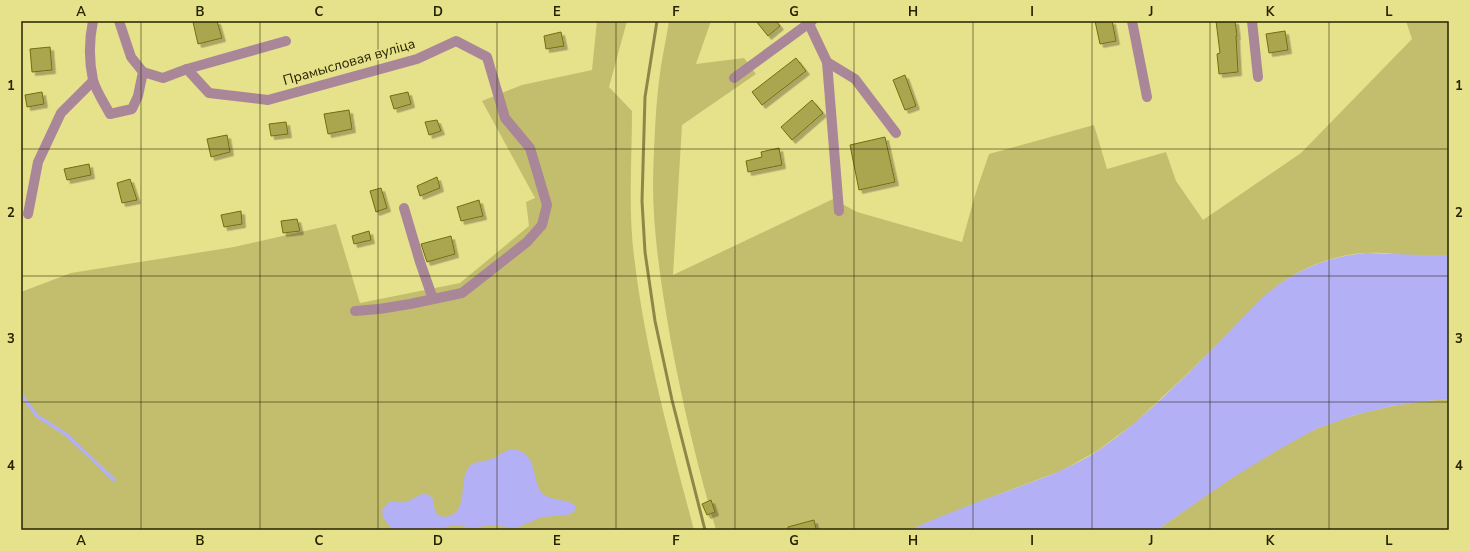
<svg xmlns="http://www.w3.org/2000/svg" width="1470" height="551" viewBox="0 0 1470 551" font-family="'Nunito Sans',sans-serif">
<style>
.green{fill:#c2be6e}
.water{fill:#b3b0f5}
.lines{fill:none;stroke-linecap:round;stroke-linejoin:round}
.stream{stroke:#b3b0f5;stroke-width:3.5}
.building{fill:#aaa550;stroke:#736e0d;filter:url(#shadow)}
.minor{stroke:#a98799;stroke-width:10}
.rail{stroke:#8c884a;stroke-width:3}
.grid{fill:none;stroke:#262300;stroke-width:1;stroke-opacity:0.55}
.labels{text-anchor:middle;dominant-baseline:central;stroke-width:3;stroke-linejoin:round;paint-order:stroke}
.street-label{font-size:14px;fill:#262300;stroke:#e6e18b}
.neatline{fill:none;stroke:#262300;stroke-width:1.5}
.grid-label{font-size:13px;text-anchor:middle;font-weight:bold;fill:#262300}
</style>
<defs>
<filter id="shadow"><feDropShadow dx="3.5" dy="3.5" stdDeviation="0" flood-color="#0004"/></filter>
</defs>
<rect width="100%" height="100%" fill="#e6e18b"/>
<!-- green -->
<g class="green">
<path d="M 597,21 L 627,21 L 609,87 L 632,111 C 632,159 628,208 634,256 C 645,350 670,439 694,530 L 21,530 L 21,292 L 71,273 L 234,247 L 336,224 L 360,303 L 460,283 L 529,226 L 526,202 L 535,198 L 482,101 L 522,85 L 592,70 Z"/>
<path d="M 669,21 L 711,21 L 696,64 L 744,58 L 756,74 L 682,125 L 673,275 L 833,199 L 857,212 L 962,242 L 975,195 L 989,154 L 1094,125 L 1107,169 L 1166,152 L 1176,181 L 1203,220 L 1301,153 L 1412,39 L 1406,21 L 1449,21 L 1449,255 C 1434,255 1418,256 1403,255 C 1396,254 1389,253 1382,253 C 1341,251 1303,265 1272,290 L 1188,373 L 1135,423 L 1097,451 L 1063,470 L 981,501 L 909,530 L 716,530 C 698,468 683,406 671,342 C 662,290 653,236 653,183 C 654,149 655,114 659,81 C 661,61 666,41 669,21 Z"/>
<path d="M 1449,399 L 1449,530 L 1157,530 C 1208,495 1260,454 1316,429 C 1358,411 1403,402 1449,399 Z"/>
</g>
<!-- water -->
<g class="water">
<path d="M 1366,253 L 1421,255 L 1449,255 L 1449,399 L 1426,401 L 1392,406 L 1355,415 L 1316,429 L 1278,450 L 1232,478 L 1157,530 L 909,530 C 940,517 971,504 1002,493 C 1035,481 1069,470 1099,450 C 1146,418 1186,375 1227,334 C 1245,316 1263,294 1284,281 C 1310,264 1336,256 1366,253 Z"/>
<path d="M 512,449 C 539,452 531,480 542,493 C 551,502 571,498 576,507 L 574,512 L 567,515 L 542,517 L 516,528 L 491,525 L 473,528 L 456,525 L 440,528 L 428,528 L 413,530 L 393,530 L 383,518 L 382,510 L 389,502 C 394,501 399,503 405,502 C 415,500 424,487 433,499 C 434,505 434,513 440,516 C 443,517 446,517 449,516 C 469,510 458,480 469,467 C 475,460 485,462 492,459 C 499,456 504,451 512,449 Z"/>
</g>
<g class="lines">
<!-- stream -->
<polyline class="stream" points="21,394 37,416 67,435 114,480"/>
</g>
<!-- building -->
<g class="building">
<polygon points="198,21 217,21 222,38 198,44 193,22"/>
<polygon points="756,21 776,21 780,26 768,36"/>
<polygon points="1095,21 1112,21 1116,41 1100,44"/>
<polygon points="1216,21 1235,21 1237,36 1236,36 1238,72 1219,74 1217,54 1220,53"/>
<polygon points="1285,31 1288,50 1269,53 1266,34"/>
<polygon points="561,32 564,46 546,49 544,36"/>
<polygon points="50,47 52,70 32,72 30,49"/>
<polygon points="796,58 806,71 762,105 752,92"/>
<polygon points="905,75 916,106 905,110 893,80"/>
<polygon points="42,92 44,104 27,107 25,95"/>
<polygon points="408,92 411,104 394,109 390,96"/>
<polygon points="812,100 823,113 792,140 781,127"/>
<polygon points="349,110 352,129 328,134 324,114"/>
<polygon points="437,120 441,131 429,135 425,122"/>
<polygon points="286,122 288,134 271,136 269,124"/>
<polygon points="227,135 230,152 211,157 207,139"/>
<polygon points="885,137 895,182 859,190 850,145"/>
<polygon points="779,148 782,165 748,172 746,161 762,157 761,152"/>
<polygon points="89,164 91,175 67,180 64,169"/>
<polygon points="437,177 440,188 420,196 417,186"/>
<polygon points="130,179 137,200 122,203 117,183"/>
<polygon points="381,188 387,208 376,212 370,191"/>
<polygon points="479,200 483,216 461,221 457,207"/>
<polygon points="241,211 242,224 224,227 221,215"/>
<polygon points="297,219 300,231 283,233 281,221"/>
<polygon points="369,231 371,240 354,244 352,236"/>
<polygon points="451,236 455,254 427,262 421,244"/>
<polygon points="711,500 715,512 707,515 702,504"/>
<polygon points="814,520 816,529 811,530 788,530 788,527"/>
</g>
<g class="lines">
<!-- minor -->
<g class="minor">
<path d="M 93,21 C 89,40 89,61 93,80 C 96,91 104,103 110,114 L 132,109 L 138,96 L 143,72"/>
<polyline points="119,21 131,57 143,72 163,78 187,69 286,41"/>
<polyline points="1132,21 1147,97"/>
<polyline points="1252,21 1258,77"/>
<polyline points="809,24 827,62 855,79 896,133"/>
<polyline points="827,62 839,211"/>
<polyline points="187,69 209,93 268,100 417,59 456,41 487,57 505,118 530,148 547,205 542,225 527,242 462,293 410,304 379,309 355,311"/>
<polyline points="734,78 812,21"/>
<polyline points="404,208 420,262 433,299"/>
<polyline points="28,214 38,162 61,113 93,81"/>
</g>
<!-- rail -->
<polyline class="rail" points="657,21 645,97 642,201 645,252 655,321 672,400 705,530"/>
</g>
<!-- grid -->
<path class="grid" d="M 141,21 L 141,530M 260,21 L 260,530M 378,21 L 378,530M 497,21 L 497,530M 616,21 L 616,530M 735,21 L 735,530M 854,21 L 854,530M 973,21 L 973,530M 1092,21 L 1092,530M 1210,21 L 1210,530M 1329,21 L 1329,530M 21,149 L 1449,149M 21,276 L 1449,276M 21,402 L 1449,402"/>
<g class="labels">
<!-- street labels -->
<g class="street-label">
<text transform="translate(349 62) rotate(-16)">Прамысловая вуліца</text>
</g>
</g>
<!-- border -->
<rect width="1470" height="551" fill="none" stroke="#e6e18b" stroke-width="44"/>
<rect x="22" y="22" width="1426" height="507" class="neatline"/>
<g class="grid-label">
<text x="81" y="16">A</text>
<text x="200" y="16">B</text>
<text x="319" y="16">C</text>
<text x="438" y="16">D</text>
<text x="557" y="16">E</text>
<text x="676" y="16">F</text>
<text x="794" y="16">G</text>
<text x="913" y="16">H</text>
<text x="1032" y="16">I</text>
<text x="1151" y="16">J</text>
<text x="1270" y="16">K</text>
<text x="1389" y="16">L</text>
<text x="11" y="90">1</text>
<text x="1459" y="90">1</text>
<text x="11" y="217">2</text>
<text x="1459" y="217">2</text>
<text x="11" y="343">3</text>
<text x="1459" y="343">3</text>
<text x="11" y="470">4</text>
<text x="1459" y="470">4</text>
<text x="81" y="545">A</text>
<text x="200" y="545">B</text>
<text x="319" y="545">C</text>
<text x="438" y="545">D</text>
<text x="557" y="545">E</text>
<text x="676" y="545">F</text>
<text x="794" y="545">G</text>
<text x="913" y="545">H</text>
<text x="1032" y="545">I</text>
<text x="1151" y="545">J</text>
<text x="1270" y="545">K</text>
<text x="1389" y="545">L</text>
</g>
</svg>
